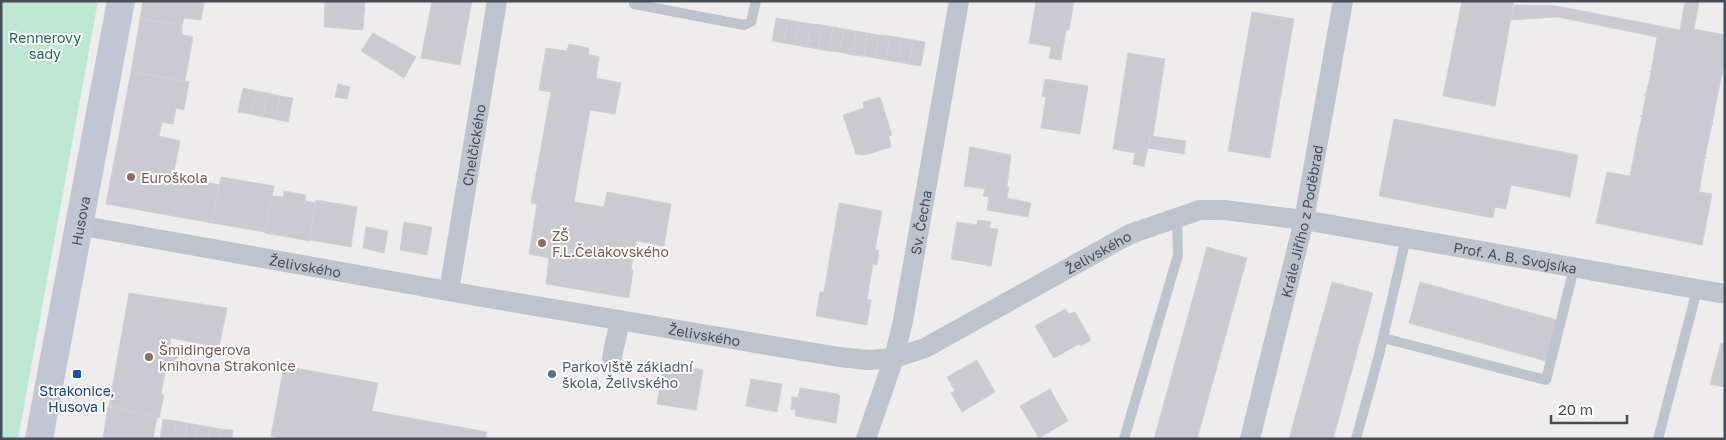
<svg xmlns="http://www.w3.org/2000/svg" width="1726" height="440" viewBox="0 0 1726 440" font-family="'Golos Text',sans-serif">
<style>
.green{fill:#bee8d4}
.building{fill:#cacad0;stroke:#d0d1d7}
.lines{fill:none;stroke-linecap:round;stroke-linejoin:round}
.lane{stroke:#bec4cd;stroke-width:10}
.street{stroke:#bec4cd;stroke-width:20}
.secondary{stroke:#c0c7d3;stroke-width:28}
.education-dot{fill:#8d6e63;stroke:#fff;stroke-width:2}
.transit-dot{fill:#1a4fb4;stroke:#fff;stroke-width:2}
.service-dot{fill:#5c6f8a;stroke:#fff;stroke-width:2}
.labels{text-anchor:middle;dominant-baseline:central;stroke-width:4;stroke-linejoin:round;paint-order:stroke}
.park-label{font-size:14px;fill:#216f53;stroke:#fff}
.street-label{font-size:14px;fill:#464d57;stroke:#fff}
.education-label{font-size:14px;fill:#785e54;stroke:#fff;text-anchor:start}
.service-label{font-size:14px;fill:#4e5e75;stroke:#fff;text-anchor:start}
.transit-label{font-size:14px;fill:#164399;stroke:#fff}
</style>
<rect width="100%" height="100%" fill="#eeecec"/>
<!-- green -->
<polygon class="green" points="1,1 98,1 18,439 1,439"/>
<!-- building -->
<g class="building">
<polygon points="143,1 200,1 204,3 201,20 184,18 182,25 140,19"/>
<polygon points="325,1 365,1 363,30 324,27"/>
<polygon points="432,1 472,1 460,65 421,58"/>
<polygon points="1036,1 1074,1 1069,30 1066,30 1061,60 1049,58 1051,47 1029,43"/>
<polygon points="1462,1 1514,1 1495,106 1443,96"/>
<polygon points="1685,1 1699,1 1694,29 1725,35 1725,59 1712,123 1714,125 1712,124 1705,157 1707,158 1705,158 1699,192 1712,194 1702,245 1596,223 1607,172 1630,176 1637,140 1636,138 1637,139 1642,118 1640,116 1642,116 1646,95 1644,95 1646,94 1651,73 1649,71 1651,72 1657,37 1558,17 1510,20 1514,5 1557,6 1680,30"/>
<polygon points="1252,12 1294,19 1270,158 1228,151"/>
<polygon points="776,18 788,20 784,43 772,41"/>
<polygon points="140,19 182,25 182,35 193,37 185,81 131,72"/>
<polygon points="788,20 799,22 795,45 784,43"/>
<polygon points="799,22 811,24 807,47 795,45"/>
<polygon points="811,24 822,25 818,49 807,47"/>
<polygon points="822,25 833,27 829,51 818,49"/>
<polygon points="833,27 844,29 840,52 829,51"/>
<polygon points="844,29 856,31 852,55 840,52"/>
<polygon points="856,31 867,33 864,56 852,55"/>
<polygon points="373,33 416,57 404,78 361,51"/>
<polygon points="867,33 879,35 875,58 864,56"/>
<polygon points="879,35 890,36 886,60 875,58"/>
<polygon points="890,36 902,38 898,62 886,60"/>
<polygon points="902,38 913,40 909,64 898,62"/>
<polygon points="913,40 925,42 921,66 909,64"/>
<polygon points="569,44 589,48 588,54 599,57 596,78 621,83 615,114 590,110 574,202 604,207 607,192 671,204 664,246 637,241 631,269 633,270 629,298 546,284 549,258 529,254 537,204 531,203 551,92 539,90 546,48 567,51"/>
<polygon points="1128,53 1165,59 1153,136 1150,136 1144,167 1133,164 1135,153 1113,149"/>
<polygon points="131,72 189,82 184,110 176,108 173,124 162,122 159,136 180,141 173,176 220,185 212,223 106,204"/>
<polygon points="1045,79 1088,86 1080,134 1041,128 1046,97 1042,96"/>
<polygon points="338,84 350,87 347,99 335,97"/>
<polygon points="243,88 256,91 251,114 238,112"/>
<polygon points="256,91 268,93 263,117 251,114"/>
<polygon points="268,93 280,96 275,119 263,117"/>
<polygon points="280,96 293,98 288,122 275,119"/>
<polygon points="880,97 892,135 889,136 891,147 865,155 856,154 843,115 864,108 863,102"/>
<polygon points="1394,119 1578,155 1570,197 1511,185 1506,209 1495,207 1493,218 1379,196"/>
<polygon points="1150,136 1186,141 1184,154 1148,148"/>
<polygon points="970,147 1011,155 1007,186 1009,187 1007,198 1031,203 1028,217 987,210 989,197 983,196 985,189 964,186"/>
<polygon points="221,177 274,186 265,232 212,223"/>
<polygon points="284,191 306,195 305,201 316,203 310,241 265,233 272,196 283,197"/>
<polygon points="316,200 357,207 351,247 310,240"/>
<polygon points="839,203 882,211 875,250 879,250 877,265 873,264 867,299 871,300 867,325 816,316 820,292 824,292"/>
<polygon points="978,220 991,222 989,228 998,229 991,266 951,259 957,222 977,225"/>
<polygon points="404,222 432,227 427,255 400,250"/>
<polygon points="366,227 388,231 384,253 363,248"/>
<polygon points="1207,247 1247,258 1197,439 1154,439"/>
<polygon points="1332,282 1373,293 1333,439 1289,439"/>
<polygon points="1420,282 1557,320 1546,361 1409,323"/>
<polygon points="129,293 227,308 219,347 171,338 169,351 176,352 178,354 174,368 166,367 161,394 164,395 159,418 109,406"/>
<polygon points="1065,309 1069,314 1075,312 1091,340 1081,346 1079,344 1054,358 1035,326"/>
<polygon points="1721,343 1725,344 1725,387 1710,384"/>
<polygon points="977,360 995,392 962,412 951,393 955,391 947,377"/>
<polygon points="664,363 703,370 696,410 657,404"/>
<polygon points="284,366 378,383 372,411 487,432 485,439 285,439 271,436"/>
<polygon points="751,379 782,384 777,412 746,406"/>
<polygon points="800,388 838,394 840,396 836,423 795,416 796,410 791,409 792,397 798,398"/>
<polygon points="1050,389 1068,421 1039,438 1020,406"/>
<polygon points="108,406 157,417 153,439 103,439"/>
<polygon points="163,419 176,421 173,439 160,439"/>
<polygon points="176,421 187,423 185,439 173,439"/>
<polygon points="187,423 198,425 196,439 185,439"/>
<polygon points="198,425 210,427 208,439 196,439"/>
<polygon points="210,427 221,429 220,439 208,439"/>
<polygon points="221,429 233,430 232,439 220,439"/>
</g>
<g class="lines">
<!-- lane -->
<g class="lane">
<polyline points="634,4 744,25 751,22 756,1"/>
<polyline points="1383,338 1546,380 1574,268"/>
<polyline points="1124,439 1178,255 1177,217"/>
<polyline points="1356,439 1379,355 1406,238"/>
<polyline points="1658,439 1697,290"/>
</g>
<!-- street -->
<g class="street">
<path id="s1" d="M 78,225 L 476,296 L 839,357 L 869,360 L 894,358 L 925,348 L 1130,234 L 1200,210 L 1224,210 L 1304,220 L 1725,294"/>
<path id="s2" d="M 449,291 L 497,1"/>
<polyline points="612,357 620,320"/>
<path id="s3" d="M 866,439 L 894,358 L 903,321 L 959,1"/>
<path id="s4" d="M 1250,439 L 1304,220 L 1343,1"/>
</g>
<!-- secondary -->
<path class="secondary" id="s5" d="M 39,439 L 121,1"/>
</g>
<!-- markers -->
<g class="education-dot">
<circle cx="131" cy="177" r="5"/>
<circle cx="542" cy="243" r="5"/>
<circle cx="149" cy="357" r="5"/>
</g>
<rect class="transit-dot" x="72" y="369" width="10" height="10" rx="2.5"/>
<circle class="service-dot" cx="552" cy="374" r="5"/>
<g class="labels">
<!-- park labels -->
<g class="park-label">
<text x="45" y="37">Rennerovy<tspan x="45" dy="16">sady</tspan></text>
</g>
<!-- street labels -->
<g class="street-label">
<text stroke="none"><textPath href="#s2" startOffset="148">Chelčického</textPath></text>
<text stroke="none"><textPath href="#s5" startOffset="222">Husova</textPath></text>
<text stroke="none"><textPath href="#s4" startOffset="224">Krále Jiřího z Poděbrad</textPath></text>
<text stroke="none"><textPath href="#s3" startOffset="224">Sv. Čecha</textPath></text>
<text stroke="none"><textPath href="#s1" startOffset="1058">Želivského</textPath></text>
<text stroke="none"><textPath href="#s1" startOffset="1488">Prof. A. B. Svojsíka</textPath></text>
<text stroke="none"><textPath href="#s1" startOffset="231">Želivského</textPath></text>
<text stroke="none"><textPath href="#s1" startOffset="636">Želivského</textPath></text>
</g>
<!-- education labels -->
<g class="education-label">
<text x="141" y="177">Euroškola</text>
<text x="552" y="235">ZŠ<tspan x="552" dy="16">F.L.Čelakovského</tspan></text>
<text x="159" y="349">Šmidingerova<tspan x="159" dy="16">knihovna Strakonice</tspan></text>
</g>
<!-- service labels -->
<g class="service-label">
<text x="562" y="366">Parkoviště základní<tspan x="562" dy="16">škola, Želivského</tspan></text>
</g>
<!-- transit labels -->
<g class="transit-label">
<text x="77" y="390">Strakonice,<tspan x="77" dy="16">Husova I</tspan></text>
</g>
</g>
<!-- border -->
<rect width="1726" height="440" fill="none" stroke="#464d57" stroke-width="5"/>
<!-- scale -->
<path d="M1551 415v8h76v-8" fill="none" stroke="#464d57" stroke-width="2.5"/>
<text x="1558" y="415" font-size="15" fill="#464d57" stroke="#ffffff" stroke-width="4" paint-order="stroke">20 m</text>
</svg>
